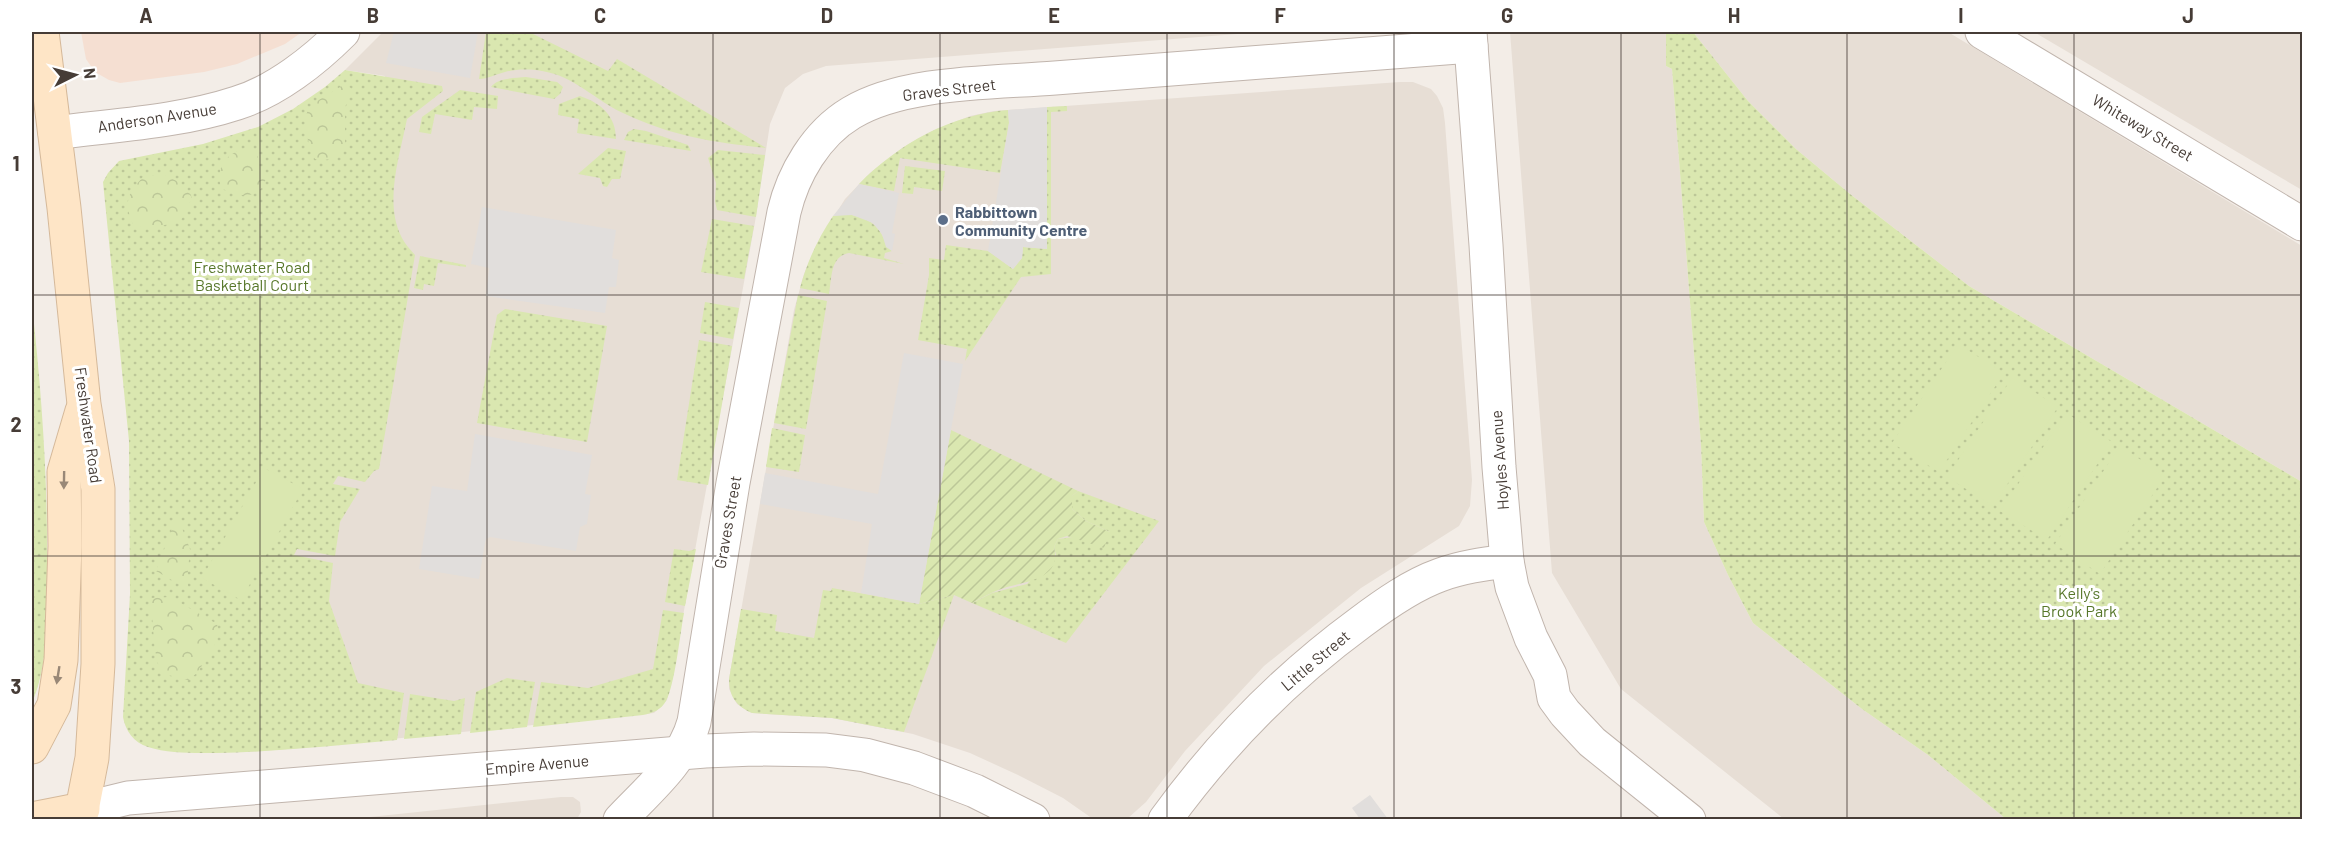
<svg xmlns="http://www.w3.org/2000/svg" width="2334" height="851" viewBox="0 0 2334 851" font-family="Barlow,sans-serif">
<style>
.residential{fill:#e7ded5}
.commercial{fill:#f5dfd2}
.grass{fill:url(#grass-dots)}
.forest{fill:url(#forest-crowns)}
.garden{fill:url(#garden-furrows)}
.pitch{fill:#dae7b0}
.parking{fill:#e1dedc}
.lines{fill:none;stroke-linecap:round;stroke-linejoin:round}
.minor-casing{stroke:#c1b5ad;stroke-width:35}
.tertiary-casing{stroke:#c1b5ad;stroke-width:35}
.secondary-casing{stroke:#d5b99a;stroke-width:35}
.minor{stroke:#fff;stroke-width:33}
.tertiary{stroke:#fff;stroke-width:33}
.secondary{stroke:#fee5c6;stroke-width:33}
.oneway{fill:#987}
.grid{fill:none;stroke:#463c36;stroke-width:1.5;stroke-opacity:0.55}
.service-dot{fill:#5c6f8a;stroke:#fff;stroke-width:2}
.labels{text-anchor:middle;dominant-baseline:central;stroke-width:6;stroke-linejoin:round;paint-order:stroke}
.street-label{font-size:16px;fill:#463c36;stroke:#fff}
.service-label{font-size:16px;font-weight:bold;fill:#4e5e75;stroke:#fff;text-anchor:start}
.park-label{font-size:16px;fill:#57772a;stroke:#fff}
.neatline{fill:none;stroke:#463c36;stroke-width:2}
.grid-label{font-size:20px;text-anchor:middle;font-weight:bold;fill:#463c36}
</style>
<defs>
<pattern id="grass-dots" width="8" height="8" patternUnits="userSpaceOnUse" patternTransform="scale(1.5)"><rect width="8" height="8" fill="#dae7b0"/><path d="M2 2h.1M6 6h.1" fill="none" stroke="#bcc798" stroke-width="1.8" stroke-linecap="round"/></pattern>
<pattern id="forest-crowns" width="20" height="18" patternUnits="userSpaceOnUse" patternTransform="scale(1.5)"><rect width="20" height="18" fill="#dae7b0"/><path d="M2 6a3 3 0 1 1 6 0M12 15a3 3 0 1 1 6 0" fill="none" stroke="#bcc798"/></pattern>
<pattern id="garden-furrows" width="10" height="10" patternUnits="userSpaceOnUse" patternTransform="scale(1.5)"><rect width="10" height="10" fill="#dae7b0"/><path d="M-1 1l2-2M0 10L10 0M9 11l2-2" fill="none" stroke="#bcc798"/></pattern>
</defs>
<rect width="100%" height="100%" fill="#f3ede7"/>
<!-- residential -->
<g class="residential">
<polygon points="383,32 1263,32 826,66 803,74 785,88 770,124 755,222 670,687 667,700 654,713 301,748 248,752 183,752 370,148 385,76 345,70"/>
<polygon points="1510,32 1666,32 1666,66 1672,69 1701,445 1704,522 1728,575 1753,623 1862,709 1928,755 2006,819 1784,819 1621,689 1552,573"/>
<polygon points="1693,32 1948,32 2302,246 2302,482 1969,286 1850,194 1796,149 1748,101"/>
<polygon points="2034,32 2302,32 2302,190 2266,169"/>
<polygon points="1400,82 1413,82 1431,89 1437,96 1443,108 1445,123 1472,480 1470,506 1459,526 1361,588 1264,666 1185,751 1146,802 1127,819 1093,819 1063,798 1018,775 970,753 913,734 832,718 752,713 737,704 729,689 729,679 794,310 804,274 816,246 845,199 870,173 902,148 930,132 970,116 994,111"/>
<polygon points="561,797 573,797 580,802 581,812 577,819 351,819"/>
</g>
<!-- commercial -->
<polygon class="commercial" points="81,32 302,32 285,44 237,64 204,72 120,83 109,80 95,72 86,59"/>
<!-- grass -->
<g class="grass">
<path d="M 486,32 L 529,32 L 608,71 L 617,59 L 766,148 C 712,142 674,137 623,113 C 595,100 574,76 542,71 C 530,69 516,69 505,72 C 496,74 488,79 479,79 Z"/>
<polygon points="1666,32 1693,32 1748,101 1796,149 1850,194 1969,286 2302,482 2302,819 2006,819 1928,755 1862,709 1753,623 1728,575 1704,522 1701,445 1672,69 1666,66"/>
<path d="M 345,70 L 442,86 L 443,91 L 407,119 C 400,155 384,201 401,236 C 404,243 410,249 415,255 L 379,469 L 374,471 L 365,482 L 338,476 L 333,484 L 360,489 L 340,522 L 335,556 L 297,549 L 294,555 L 333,563 L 329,601 L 358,683 L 404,693 L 397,740 C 337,745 277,752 217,753 C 195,753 169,754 148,747 C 134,743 125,730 123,717 L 130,594 L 129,441 L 103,182 L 108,173 L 119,161 L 203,144 L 258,127 L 293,109 L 325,87 Z"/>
<path d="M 526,77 L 557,82 L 563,87 L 560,94 L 554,99 L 491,87 C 497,78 515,78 526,77 Z"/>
<polygon points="460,90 498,96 497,109 474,107 472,120 435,114 431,134 419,132 422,117"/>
<path d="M 580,96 C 601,103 616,116 616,139 L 577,133 L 579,119 L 558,115 L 559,104 Z"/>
<polygon points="1067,106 1067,111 1051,112 1051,274 1021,277 965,361 967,349 918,340 929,275 929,258 944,260 946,245 988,251 1013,269 1022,258 1023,247 1047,249 1047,107"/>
<path d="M 1008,110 L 1009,123 L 1000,173 L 900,158 L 894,191 L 859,184 C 898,144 952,114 1008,110 Z"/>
<polygon points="634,129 646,131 688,145 691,151 624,140 628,132"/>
<polygon points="608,148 626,151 620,179 612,179 607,187 603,186 600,178 578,174"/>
<polygon points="718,150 765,155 756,217 717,210 715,201 716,183 708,158"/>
<polygon points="905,166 945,171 942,191 914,187 913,194 902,193"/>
<path d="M 845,214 C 861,216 874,220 882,235 C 886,242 886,246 892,251 L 885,253 L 884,258 L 904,264 L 849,253 C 830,256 832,278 829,294 L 800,288 C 807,262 818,238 833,216 Z"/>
<polygon points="712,219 754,226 744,279 701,272"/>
<polygon points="420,256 466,265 466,267 438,263 434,286 424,284 423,290 414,288"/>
<polygon points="798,295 827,301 806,429 774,423"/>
<polygon points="705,302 739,308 733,339 700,333"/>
<path d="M 32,305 C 42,395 48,483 47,573 C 47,616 49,663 32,703 Z"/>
<polygon points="505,309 607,326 587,442 477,423 497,315"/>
<polygon points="699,340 732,346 708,485 677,480"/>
<polygon points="772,428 805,435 799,472 766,467"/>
<polygon points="1078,491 1159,521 1066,643 972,603 992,593 1027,584 1056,555 1054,547 1058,539 1110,532 1086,521 1072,509 1072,496"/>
<polygon points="674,549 689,551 696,549 685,606 665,602"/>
<path d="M 832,588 L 919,604 L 954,595 L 904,732 L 832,718 L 752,713 C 736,706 729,696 729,679 L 741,609 L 777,615 L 775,631 L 814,638 L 823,590 L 831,591 Z"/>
<path d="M 663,610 L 684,613 C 680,634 675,684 666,701 C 661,710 653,713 643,715 L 533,727 L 541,682 L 588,688 L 653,669 Z"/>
<polygon points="507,678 535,682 527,727 470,733 476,692"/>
<polygon points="410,694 454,701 465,698 461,734 404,739"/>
</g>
<!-- forest -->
<g class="forest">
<path d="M 343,85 L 351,88 L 345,108 L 345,147 C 337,158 327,162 315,159 C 309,147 300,119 310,107 C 318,99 333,92 343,85 Z"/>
<path d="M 251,147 L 258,157 L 256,167 L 266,178 C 260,202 237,196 221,188 C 215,165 228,151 251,147 Z"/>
<path d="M 165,175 L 179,182 L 191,195 L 192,201 L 186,205 L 188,210 L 179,222 L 146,229 L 133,224 C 123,201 128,193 144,176 Z"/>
<polygon points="177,515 190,549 187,581 189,590 156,571"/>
<path d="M 170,597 L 217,624 L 219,635 L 214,639 L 215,646 L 197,673 L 188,680 L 168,675 L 160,670 C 155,655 154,642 153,627 C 153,617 149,608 151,598 Z"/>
</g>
<!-- garden -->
<path class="garden" d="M 951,430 L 1078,491 L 1072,496 L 1072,509 L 1086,521 L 1110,532 L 1104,548 L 1067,536 L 1058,539 L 1054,547 C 1062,578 1028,581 1007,587 C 994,591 983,597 972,603 L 954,595 L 919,604 Z"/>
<!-- pitch -->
<g class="pitch">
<polygon points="1958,344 2004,373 1939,472 1892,443"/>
<polygon points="2012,378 2058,407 1993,506 1947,477"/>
<polygon points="2066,413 2112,442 2047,540 2000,511"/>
<polygon points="2120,446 2165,476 2100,574 2055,544"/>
<polygon points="264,468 303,489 241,600 202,578"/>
</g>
<!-- parking -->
<g class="parking">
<polygon points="394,32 478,32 470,78 386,63"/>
<polygon points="1047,107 1047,249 1023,247 1022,258 1013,269 988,251 1009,123 1008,110"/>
<polygon points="859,184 899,193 892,233 895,234 892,251 886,247 882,234 873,223 852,215 833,216"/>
<polygon points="482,207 616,230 612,258 619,260 616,287 609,287 605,313 486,296 489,268 471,264"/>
<polygon points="904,353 963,364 919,604 861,593 872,524 760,504 765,473 878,494"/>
<polygon points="475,434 592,455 585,494 591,495 587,524 580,527 576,551 490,537 486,539 485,543 479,579 419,569 432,486 467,491"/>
<polygon points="1370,795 1388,819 1360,819 1352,808"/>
</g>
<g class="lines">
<!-- minor casing -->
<g class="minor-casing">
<g id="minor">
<polyline points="1470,32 1486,245 1499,467 1507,561 1512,587 1531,638 1550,675 1554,698 1565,713 1592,742 1689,820"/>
<polyline points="1982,32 2302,224"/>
<path d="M 55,133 C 115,125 179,122 237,103 C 276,91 315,60 343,32"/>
<path d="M 620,820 C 648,790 683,762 694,722 L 733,483 L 784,212 C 793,174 816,134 851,113 C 904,81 993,83 1055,78 C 1193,67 1332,58 1471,46"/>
<path d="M 1165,820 C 1220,744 1286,677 1361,622 C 1385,604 1412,585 1440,575 C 1461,567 1484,564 1507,561"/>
</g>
</g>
<!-- tertiary casing -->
<g class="tertiary-casing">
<polyline id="tertiary" points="83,809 128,798 705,751 754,749 826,750 865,755 914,768 975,791 1033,820"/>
</g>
<!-- secondary casing -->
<g class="secondary-casing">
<g id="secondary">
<polyline points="42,32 64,208 84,404 98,489 98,664 92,758 80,820"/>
<polyline points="32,747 54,705 61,660 65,546 64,472 82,411"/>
<polyline points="32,819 83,809"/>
</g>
</g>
<!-- minor -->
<use href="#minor" class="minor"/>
<!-- tertiary -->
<use href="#tertiary" class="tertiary"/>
<!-- secondary -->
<use href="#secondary" class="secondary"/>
</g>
<!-- one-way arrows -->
<defs><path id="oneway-solid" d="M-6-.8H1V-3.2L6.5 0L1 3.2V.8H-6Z" transform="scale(1.5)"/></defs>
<g class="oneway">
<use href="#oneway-solid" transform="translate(64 480) rotate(91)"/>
<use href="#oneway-solid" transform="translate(58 675) rotate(99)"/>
</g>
<!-- grid -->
<path class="grid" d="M 260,32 L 260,820M 487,32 L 487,820M 713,32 L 713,820M 940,32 L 940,820M 1167,32 L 1167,820M 1394,32 L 1394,820M 1621,32 L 1621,820M 1847,32 L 1847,820M 2074,32 L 2074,820M 32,295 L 2302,295M 32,556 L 2302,556"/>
<!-- markers -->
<circle class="service-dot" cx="943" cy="220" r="6"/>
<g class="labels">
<!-- street labels -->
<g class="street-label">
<text transform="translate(949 89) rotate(-7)">Graves Street</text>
<text transform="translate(157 117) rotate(-9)">Anderson Avenue</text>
<text transform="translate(2143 127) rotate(31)">Whiteway Street</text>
<text transform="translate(89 425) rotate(82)">Freshwater Road</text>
<text transform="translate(1499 460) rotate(-94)">Hoyles Avenue</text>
<text transform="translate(727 522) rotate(-80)">Graves Street</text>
<text transform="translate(1315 660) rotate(-40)">Little Street</text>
<text transform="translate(537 764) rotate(-5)">Empire Avenue</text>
</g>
<!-- service labels -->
<g class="service-label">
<text x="955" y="211">Rabbittown<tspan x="955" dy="18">Community Centre</tspan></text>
</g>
<!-- park labels -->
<g class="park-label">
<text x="252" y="266">Freshwater Road<tspan x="252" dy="18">Basketball Court</tspan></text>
<text x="2079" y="592">Kelly's<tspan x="2079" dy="18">Brook Park</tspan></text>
</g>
</g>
<!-- border -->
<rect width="2334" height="851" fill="none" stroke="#ffffff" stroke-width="66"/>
<!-- north arrow -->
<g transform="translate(75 75) rotate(84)" stroke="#ffffff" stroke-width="4.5" paint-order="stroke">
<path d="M0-4.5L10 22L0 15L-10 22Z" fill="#463c36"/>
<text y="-9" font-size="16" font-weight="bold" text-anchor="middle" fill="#463c36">N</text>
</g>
<rect x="33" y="33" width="2268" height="785" class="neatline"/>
<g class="grid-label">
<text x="146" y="23">A</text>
<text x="373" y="23">B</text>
<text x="600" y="23">C</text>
<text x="827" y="23">D</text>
<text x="1054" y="23">E</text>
<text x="1280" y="23">F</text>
<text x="1507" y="23">G</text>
<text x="1734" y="23">H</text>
<text x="1961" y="23">I</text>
<text x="2188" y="23">J</text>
<text x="16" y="171">1</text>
<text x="16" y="432">2</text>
<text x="16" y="694">3</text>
</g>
</svg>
